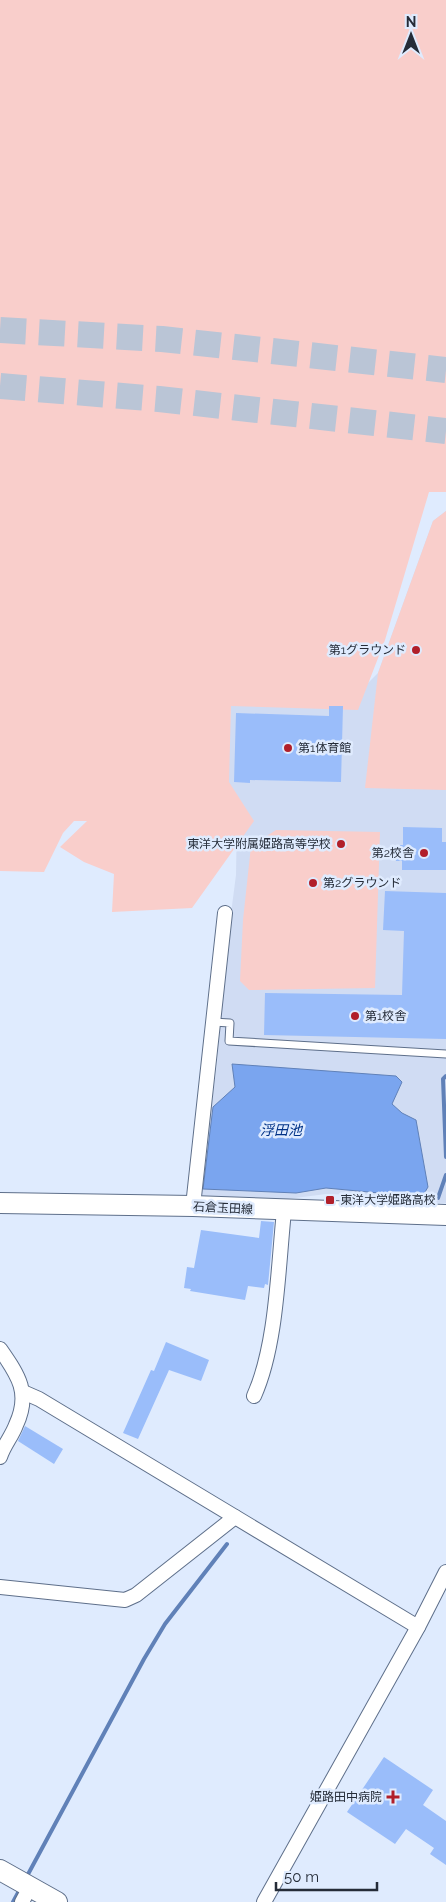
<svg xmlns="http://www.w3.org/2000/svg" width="446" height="1902" viewBox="0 0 446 1902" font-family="Raleway,'Noto Sans JP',sans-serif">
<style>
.built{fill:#d0dcf3}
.green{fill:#f9cecb}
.water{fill:#7aa5ef;stroke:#6081b8}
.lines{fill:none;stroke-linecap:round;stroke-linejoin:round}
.stream{stroke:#6081b8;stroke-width:4}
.building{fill:#9abdfa}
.highway-tunnel{stroke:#bac5d6;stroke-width:26;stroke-dasharray:26 13;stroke-linecap:butt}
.lane-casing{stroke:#5e6f8a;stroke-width:9}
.street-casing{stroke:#5e6f8a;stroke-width:16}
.secondary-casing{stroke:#5e6f8a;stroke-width:22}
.lane{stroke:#fff;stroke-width:7}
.street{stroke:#fff;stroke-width:14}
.secondary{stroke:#fff;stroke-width:20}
.poi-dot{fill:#b11f2a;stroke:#dfebfe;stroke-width:2}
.labels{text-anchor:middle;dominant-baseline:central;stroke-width:5;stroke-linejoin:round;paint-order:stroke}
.poi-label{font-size:12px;fill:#252c38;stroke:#dfebfe;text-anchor:end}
.street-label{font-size:12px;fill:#252c38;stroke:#dfebfe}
.water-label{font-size:14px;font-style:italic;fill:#013286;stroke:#dfebfe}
</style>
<rect width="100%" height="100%" fill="#dfebfe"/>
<!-- built -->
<polygon class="built" points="446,511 446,1203 410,1202 359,1195 326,1194 287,1199 203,1196 200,1194 217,1064 226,952 236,875 237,813 226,787 231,706 354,697 378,673 433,521"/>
<!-- green -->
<g class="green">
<polygon points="0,0 446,0 446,492 429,492 385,640 358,710 231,706 229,782 254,821 192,908 112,912 114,874 84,862 60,847 87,821 74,821 63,833 44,872 0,871"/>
<polygon points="446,511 446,790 365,788 378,673 433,521"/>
<polygon points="276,830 380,832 375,988 249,990 240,981 243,920 251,846"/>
</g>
<!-- water -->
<polygon class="water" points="232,1064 396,1076 402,1082 392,1104 402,1113 416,1120 428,1187 422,1197 326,1188 296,1193 203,1189 213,1107 235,1087"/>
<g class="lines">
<!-- stream -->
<g class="stream">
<polyline points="446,1076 443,1079 446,1157"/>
<polyline points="438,1198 446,1175"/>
<polyline points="26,1878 144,1659 165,1624 227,1544"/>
<polyline points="13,1902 20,1889"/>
</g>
</g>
<!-- building -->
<g class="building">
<polygon points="329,706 343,706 341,782 250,780 250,783 234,782 236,713 329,716"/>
<polygon points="403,827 442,828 442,842 446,842 446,870 402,870 402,861 396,861 396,845 403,845"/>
<polygon points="385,891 446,893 446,1039 264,1035 265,993 402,995 404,931 383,930"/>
<polygon points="261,1221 274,1222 268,1285 265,1284 264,1288 248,1286 245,1300 190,1291 191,1289 184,1288 187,1267 194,1268 201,1230 259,1238"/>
<polygon points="166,1342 209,1360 201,1381 169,1370 138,1439 123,1433 151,1370 154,1371"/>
<polygon points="25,1426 63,1449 54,1464 18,1441"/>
<polygon points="384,1757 433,1790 423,1805 446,1821 446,1865 430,1854 434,1848 406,1829 395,1844 347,1812"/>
</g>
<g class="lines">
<!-- highway-tunnel -->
<g class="highway-tunnel">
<polyline points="0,330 162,339 446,370"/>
<polyline points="0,386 159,399 446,431"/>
</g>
<!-- lane casing -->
<g class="lane-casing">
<polyline id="lane" points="213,1022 230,1023 229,1041 446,1054"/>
</g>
<!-- street casing -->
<g class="street-casing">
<g id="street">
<polyline points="193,1206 225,913"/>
<path d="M 0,1349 C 18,1375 31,1393 16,1425 C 12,1436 4,1445 0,1457"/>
<polyline points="23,1392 39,1399 418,1627"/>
<path d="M 254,1396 C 277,1345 278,1267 284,1211"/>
<polyline points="0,1587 125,1600 136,1595 235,1517"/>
<polyline points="22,1902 30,1887"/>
<polyline points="264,1902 418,1627 446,1572"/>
</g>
</g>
<!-- secondary casing -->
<g class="secondary-casing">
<g id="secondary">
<polyline points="0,1203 193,1206 446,1215"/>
<polyline points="0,1870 57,1902"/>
</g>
</g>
<!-- lane -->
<use href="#lane" class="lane"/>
<!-- street -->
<use href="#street" class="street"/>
<!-- secondary -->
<use href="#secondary" class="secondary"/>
</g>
<!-- markers -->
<g class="poi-dot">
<circle cx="416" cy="650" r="5"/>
<circle cx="288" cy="748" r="5"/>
<circle cx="341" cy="844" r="5"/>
<circle cx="424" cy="853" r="5"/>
<circle cx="313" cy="883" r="5"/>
<circle cx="355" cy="1016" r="5"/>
<rect x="325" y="1195" width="10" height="10" rx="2.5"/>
<path d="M390.5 1789.5h5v5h5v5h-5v5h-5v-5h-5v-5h5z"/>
</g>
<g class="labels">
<!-- poi labels -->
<g class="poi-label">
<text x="406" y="650">第1グラウンド</text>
<text x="298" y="748" text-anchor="start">第1体育館</text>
<text x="331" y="844">東洋大学附属姫路高等学校</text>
<text x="414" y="853">第2校舎</text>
<text x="323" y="883" text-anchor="start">第2グラウンド</text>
<text x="365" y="1016" text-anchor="start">第1校舎</text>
<text x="340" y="1200" text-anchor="start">東洋大学姫路高校</text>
<text x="382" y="1797">姫路田中病院</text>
</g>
<!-- street labels -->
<g class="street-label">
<text transform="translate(223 1208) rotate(3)">石倉玉田線</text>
</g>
<!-- water labels -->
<g class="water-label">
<text x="281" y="1130">浮田池</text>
</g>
</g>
<!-- north arrow -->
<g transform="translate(411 35)" stroke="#dfebfe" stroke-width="4" paint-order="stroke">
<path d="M0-4L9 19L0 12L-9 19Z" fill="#252c38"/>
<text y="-8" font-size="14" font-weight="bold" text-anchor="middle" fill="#252c38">N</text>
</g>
<!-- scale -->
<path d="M276 1882v8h101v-8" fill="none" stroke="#252c38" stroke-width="2.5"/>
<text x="284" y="1882" font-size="15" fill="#252c38" stroke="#dfebfe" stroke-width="4" paint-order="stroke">50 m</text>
</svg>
